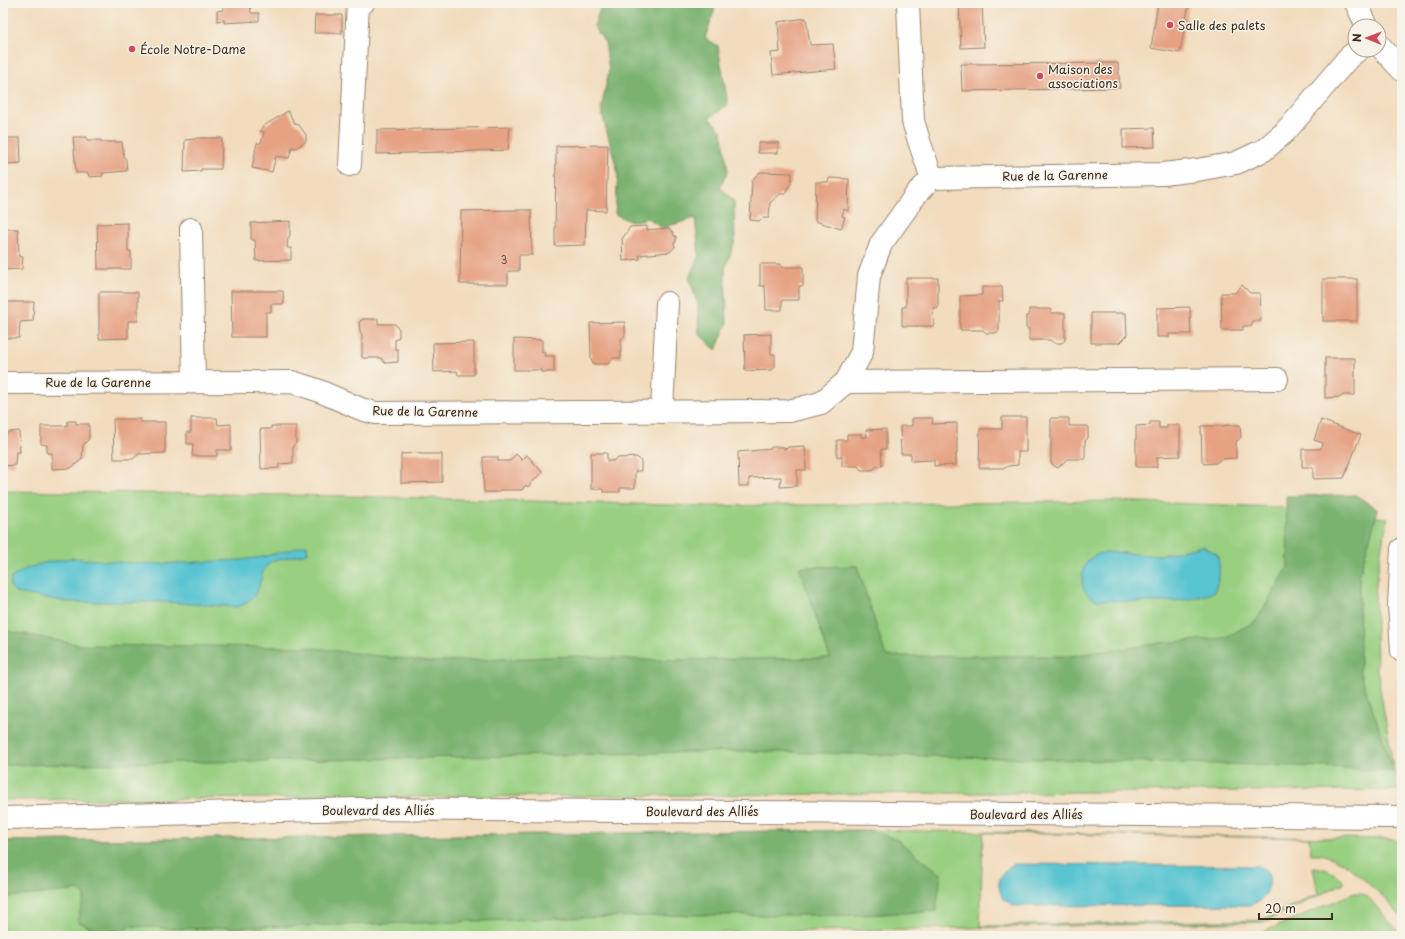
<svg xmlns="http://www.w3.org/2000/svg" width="1405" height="939" viewBox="0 0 1405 939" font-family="'Playpen Sans',sans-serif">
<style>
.green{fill:#98cf81;stroke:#6a7c50}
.forest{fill:#7ab26f;stroke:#5a6e46}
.water{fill:#58c4d1;stroke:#4a7778}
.building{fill:#e6a283}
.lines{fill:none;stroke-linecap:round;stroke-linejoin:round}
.street-casing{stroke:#96836e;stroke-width:24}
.secondary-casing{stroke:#96836e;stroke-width:24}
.primary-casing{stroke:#96836e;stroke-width:24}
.street{stroke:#fff;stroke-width:22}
.secondary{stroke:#fff;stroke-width:22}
.primary{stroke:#fff;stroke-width:22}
.poi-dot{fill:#d1495b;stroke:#f7f3e8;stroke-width:1.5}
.labels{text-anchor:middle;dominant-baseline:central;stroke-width:3;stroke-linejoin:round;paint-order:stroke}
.number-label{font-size:10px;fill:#664837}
.poi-label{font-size:12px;fill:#3b2a1e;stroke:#f7f3e8;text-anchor:start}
.street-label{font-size:12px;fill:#3b2a1e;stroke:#f7f3e8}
</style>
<rect width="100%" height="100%" fill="#f7f3e8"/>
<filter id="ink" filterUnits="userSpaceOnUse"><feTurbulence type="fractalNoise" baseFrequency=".025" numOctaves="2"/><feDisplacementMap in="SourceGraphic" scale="8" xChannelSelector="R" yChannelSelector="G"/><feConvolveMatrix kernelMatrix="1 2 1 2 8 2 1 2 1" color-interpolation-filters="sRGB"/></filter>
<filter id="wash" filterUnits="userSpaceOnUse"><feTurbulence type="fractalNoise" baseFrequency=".012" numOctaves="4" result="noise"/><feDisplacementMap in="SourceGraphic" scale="16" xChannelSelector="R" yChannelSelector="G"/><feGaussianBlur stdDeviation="0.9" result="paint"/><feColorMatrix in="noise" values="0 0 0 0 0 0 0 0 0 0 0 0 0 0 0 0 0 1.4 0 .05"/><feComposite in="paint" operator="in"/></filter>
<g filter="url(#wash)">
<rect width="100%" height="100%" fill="#f2dcbd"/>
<!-- green -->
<g class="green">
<polygon points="3,491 352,496 708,506 1115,501 1278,507 1388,518 1381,550 1375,592 1377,669 1397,790 3,800"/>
<path d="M 868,830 L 1393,839 L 1402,843 L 1402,918 L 1384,897 L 1348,866 L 1333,858 L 1321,854 L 1311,854 L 1309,838 L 983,833 L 980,926 L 1261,920 L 1318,894 L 1313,867 C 1325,868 1338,873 1344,883 L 1264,922 L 560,936 L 3,936 L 3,841 Z"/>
<polygon points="1354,893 1361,893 1367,896 1402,936 1141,936 1261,933"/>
</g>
<!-- forest -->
<g class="forest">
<polygon points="602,3 611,3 628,9 644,3 706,3 715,9 705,38 718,46 728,105 709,118 722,131 728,171 720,187 734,201 735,241 725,269 727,324 716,350 699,334 698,306 689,277 699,255 695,218 662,228 648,218 631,222 615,214 618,173 601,110 609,70 605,43 594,26"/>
<polygon points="1356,495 1378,510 1359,576 1360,673 1394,772 1329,767 741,751 284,761 3,765 3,630 81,645 306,647 429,662 575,656 649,660 830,658 799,567 857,566 886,656 1070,656 1161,643 1224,638 1256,621 1288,567 1286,496"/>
<polygon points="868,830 896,839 941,874 936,911 864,915 695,915 572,918 422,923 174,929 131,926 103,934 77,921 85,896 79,890 33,895 3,897 3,841"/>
</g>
<!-- water -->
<g class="water">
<path d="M 307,545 L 308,553 L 272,561 C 253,573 269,596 237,607 L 164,602 L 67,602 L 16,593 L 10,587 L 11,578 L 25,569 L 44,563 L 72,558 L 130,563 L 160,564 L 242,560 L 263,557 Z"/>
<path d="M 1203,546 L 1217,554 C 1221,569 1220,578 1214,592 C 1177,607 1135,601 1096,600 C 1087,595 1082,591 1082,579 C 1084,537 1132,558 1158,555 C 1172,554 1188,549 1203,546 Z"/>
<path d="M 1013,864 L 1258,866 C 1262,867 1266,869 1268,873 C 1272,882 1267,895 1260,901 C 1257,903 1253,903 1250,905 L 1014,906 L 1003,899 C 995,882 999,875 1013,864 Z"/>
</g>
<g id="blocks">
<!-- building -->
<g class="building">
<polygon points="223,3 250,3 251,13 259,13 259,21 224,23 224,20 217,21 217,11 223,10"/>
<polygon points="959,3 982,3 984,47 961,48"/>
<polygon points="1158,3 1189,3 1180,53 1151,48"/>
<polygon points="315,15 342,15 342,33 314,33"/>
<polygon points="806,18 810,45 833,44 836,69 773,75 771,53 780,52 778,22"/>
<polygon points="1118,63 1120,88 962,91 961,64"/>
<polygon points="288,111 295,124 299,125 306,135 306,141 296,148 292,147 289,158 276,156 272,172 252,168 257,143 261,143 264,132 260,131 262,127"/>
<polygon points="510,127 508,150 377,154 377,130"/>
<polygon points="1154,128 1155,147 1123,148 1123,129"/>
<polygon points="73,137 87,137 87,140 101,140 101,142 122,142 124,157 126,159 127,171 103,173 103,176 89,177 88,173 76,173"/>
<polygon points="3,138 20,138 21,163 7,164 7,176 3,176"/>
<polygon points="196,138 222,138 221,169 201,169 201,171 184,172 185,140 196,139"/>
<rect x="758" y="143" width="20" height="10"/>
<polygon points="608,145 606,211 586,210 585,245 555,246 556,146"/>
<polygon points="760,172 792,173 791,184 787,188 786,194 780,194 770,203 769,218 762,218 759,221 750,220 752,180"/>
<polygon points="829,178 849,179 848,211 844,209 842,216 845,217 841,229 815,221 816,182 828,182"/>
<polygon points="513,210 531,210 532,255 519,255 519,271 508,271 508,284 460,284 461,211"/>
<polygon points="290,221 290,235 288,239 287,248 291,248 291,260 256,261 255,240 251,240 251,223"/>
<polygon points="128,223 128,251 131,251 131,269 98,269 97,224"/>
<polygon points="647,226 647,230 668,228 673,232 674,236 676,236 676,242 674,243 675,247 670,252 639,255 640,259 623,261 622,239 630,227"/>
<polygon points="3,229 18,229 19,256 23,257 22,269 3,270"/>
<polygon points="760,264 781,264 781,267 803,267 803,286 799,286 799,300 782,300 782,310 766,310 765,286 760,286"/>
<polygon points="906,278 938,278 938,308 933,308 934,326 902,326 902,307 906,307"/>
<rect x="1323" y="279" width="34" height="42"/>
<polygon points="1242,285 1250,293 1260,293 1261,321 1252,321 1252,326 1243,326 1243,330 1222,330 1221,293 1235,293"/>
<polygon points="982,287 1002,287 1003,301 999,301 999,330 996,333 986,333 983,330 960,330 960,296 982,295"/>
<polygon points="231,291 283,291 284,304 271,304 271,312 266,312 266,337 232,337"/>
<polygon points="99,292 138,292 138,321 128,321 128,338 99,339"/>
<polygon points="3,302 34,302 33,321 20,322 19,338 3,338"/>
<polygon points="1190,307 1191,334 1169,334 1169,337 1157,337 1157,308"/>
<polygon points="1029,309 1051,309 1051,313 1065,313 1065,340 1062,343 1054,343 1050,340 1029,340 1029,329 1026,328 1026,316 1029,316"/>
<polygon points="1091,313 1126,313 1127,335 1119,343 1091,343"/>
<polygon points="363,319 378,319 378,324 395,324 399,329 399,337 395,340 395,349 398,349 398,362 385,363 381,358 362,358 362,335 360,331 359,322"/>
<polygon points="625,322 625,335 621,339 621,358 613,358 608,364 594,364 591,359 590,323"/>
<polygon points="771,334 771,354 775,354 775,367 772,370 745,371 744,335"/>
<polygon points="514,339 542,340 542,352 545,352 544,356 554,356 554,372 541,372 541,370 514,370"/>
<polygon points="474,342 474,375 458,375 457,371 434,372 433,343"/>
<polygon points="1325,358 1355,358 1355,395 1343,395 1341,397 1325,398"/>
<polygon points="1002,417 1026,417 1026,452 1018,452 1018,465 1008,466 1005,468 979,468 980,429 1002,429"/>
<polygon points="191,418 217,418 218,425 231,424 231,450 217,450 217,456 192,456 193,444 187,444 187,432 191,432"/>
<polygon points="912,418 933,418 932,424 957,423 957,454 956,454 956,465 934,466 934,460 911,461 911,454 901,454 900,426 912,426"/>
<polygon points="1051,418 1069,418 1069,426 1088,426 1088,438 1085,441 1085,459 1068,459 1057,468 1051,463"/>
<polygon points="113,419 140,419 140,422 165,422 165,453 139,454 133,459 114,459"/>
<polygon points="1321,420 1361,435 1344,478 1313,479 1313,467 1302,467 1302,449 1320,449 1323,443 1314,440"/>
<polygon points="68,421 76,421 76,424 89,424 89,439 83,445 82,459 71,468 52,469 52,453 47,453 47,445 41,444 41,426 67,426"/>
<polygon points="1150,422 1159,422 1159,428 1167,428 1167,425 1180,425 1180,456 1157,457 1157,467 1136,467 1136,426 1150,425"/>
<polygon points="1225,425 1240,425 1241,437 1236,442 1236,458 1221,459 1216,463 1204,464 1202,461 1201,426 1225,426"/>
<polygon points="271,426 296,426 296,443 293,446 293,463 279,464 279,468 261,469 260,429 271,429"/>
<polygon points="886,429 886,449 881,449 882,466 877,466 873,470 861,470 858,466 842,466 842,456 837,457 837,440 847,440 847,434 861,434 861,437 867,437 866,430"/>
<polygon points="19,431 20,452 16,452 15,465 3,466 3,435 9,432"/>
<polygon points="805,446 806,470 797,470 797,486 780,487 781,477 749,478 749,486 739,486 738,452 771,449 771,447 784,447 784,449 788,448 788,447"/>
<polygon points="419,453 420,454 442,454 442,482 401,483 401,454"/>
<polygon points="591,453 607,453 607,461 613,461 616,458 637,457 641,461 641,471 635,471 635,488 620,488 620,492 603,492 603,489 591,489"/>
<polygon points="516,454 522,460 527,455 542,472 528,487 526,485 522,490 500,490 500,492 484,492 483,457 498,457 498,461 510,461"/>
</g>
</g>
</g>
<g filter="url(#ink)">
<use href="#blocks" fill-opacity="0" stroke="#96836e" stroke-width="1"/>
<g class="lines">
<!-- street casing -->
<g class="street-casing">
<g id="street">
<polyline points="908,3 913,121 920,144 932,178"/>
<polyline points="350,165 358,3 363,3"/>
<polyline points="191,229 194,382"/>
<polyline points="846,382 1277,379"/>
<polyline points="3,383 292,382 317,390 361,409 375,413 789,411 821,403 846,382 862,352 869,276 881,244 918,192 932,178 1163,174 1197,170 1236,163 1264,150 1285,132 1349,57 1358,50"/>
<polyline points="662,412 667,303"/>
</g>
</g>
<!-- secondary casing -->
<g class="secondary-casing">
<g id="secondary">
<polyline points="1356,3 1367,26"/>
<polyline points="1379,45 1402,70"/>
<polyline points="1402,549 1399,605 1402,651"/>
</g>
</g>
<!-- primary casing -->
<g class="primary-casing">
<polyline id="primary" points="3,818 356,809 1402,817"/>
</g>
<!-- street -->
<use href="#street" class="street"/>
<!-- secondary -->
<use href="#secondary" class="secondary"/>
<!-- primary -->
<use href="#primary" class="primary"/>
</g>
</g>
<!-- markers -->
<g class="poi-dot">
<circle cx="1170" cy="25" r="4"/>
<circle cx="132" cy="49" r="4"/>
<circle cx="1040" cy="76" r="4"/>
</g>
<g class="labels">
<!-- number labels -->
<g class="number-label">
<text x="504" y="259">3</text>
</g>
<!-- poi labels -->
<g class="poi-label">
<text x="1178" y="25">Salle des palets</text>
<text x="140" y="49">École Notre-Dame</text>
<text x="1048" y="69">Maison des<tspan x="1048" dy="14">associations</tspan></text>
</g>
<!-- street labels -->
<g class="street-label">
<text transform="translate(1055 175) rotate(-1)">Rue de la Garenne</text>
<text x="98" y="382">Rue de la Garenne</text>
<text transform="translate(425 411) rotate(1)">Rue de la Garenne</text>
<text x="378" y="810">Boulevard des Alliés</text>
<text x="702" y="811">Boulevard des Alliés</text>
<text x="1026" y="814">Boulevard des Alliés</text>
</g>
</g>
<!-- margin -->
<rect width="1405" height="939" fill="none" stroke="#f7f3e8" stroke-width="16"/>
<!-- north arrow -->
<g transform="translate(1367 38) rotate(271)"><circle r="19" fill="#f7f3e8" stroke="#aca397"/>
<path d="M0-3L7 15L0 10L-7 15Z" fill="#d1495b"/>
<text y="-6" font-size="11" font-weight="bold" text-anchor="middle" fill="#3b2a1e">N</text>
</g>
<!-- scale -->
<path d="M1259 913v6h73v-6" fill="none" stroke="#3b2a1e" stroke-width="2"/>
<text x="1265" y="913" font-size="12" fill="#3b2a1e" stroke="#f7f3e8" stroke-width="3" paint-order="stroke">20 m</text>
</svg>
